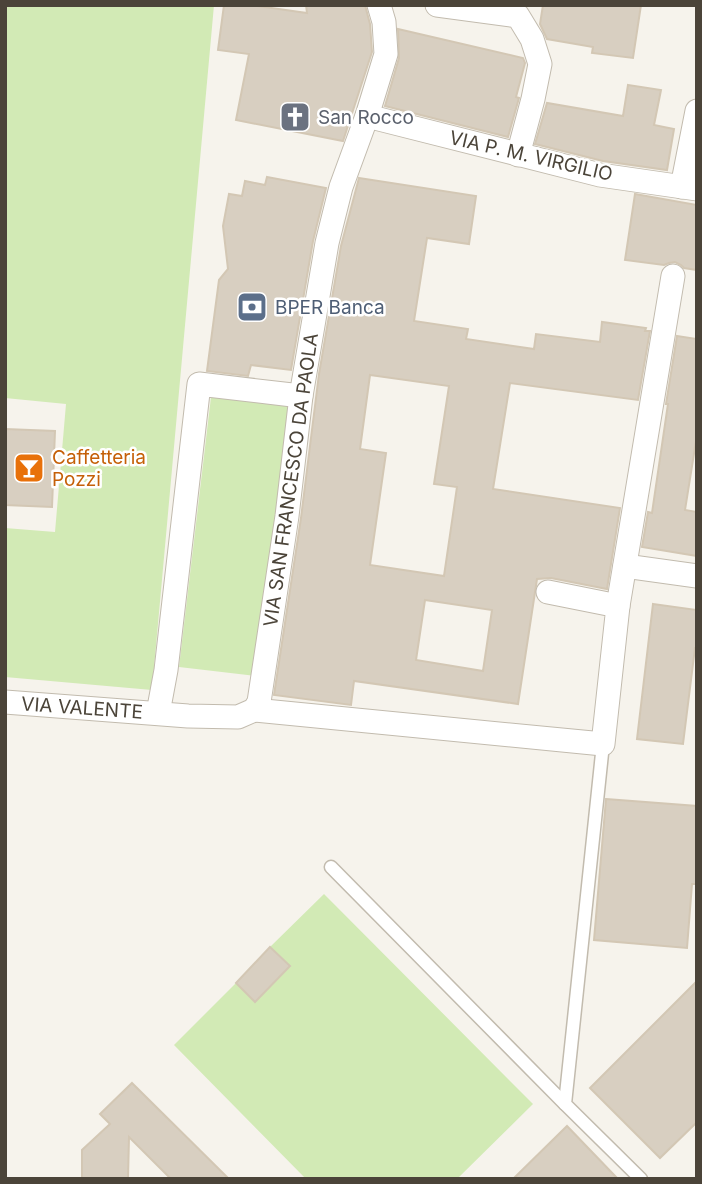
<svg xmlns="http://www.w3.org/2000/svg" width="702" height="1184" viewBox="0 0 702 1184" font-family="Inter,sans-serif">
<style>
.green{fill:#d2eab5}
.building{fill:#d8cfc1;stroke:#d3c7b4;stroke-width:2;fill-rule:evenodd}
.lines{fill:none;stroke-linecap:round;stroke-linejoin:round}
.service-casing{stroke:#c2bbae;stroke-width:15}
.minor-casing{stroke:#c2bbae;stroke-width:25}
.service{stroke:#fff;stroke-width:12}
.minor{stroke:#fff;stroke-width:23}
.labels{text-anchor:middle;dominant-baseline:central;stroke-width:5;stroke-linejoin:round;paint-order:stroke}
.worship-label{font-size:19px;fill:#5b616d;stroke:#fff;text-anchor:start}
.street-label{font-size:19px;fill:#4b4439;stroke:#fff}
.service-label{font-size:19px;fill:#4e5e75;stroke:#fff;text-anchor:start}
.food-label{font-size:19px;fill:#c56008;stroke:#fff;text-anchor:start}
</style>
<rect width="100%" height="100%" fill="#f6f3ec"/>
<!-- green -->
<g class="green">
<polygon points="5,5 214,5 152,690 5,677 5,528 55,532 66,404 5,398"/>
<polygon points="211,397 289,406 257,676 179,667"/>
<polygon points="324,894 533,1104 457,1179 306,1179 174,1045 236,983 254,1001 289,966 270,947"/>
</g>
<!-- building -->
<g class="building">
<polygon points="224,5 250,5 307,13 306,5 365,5 370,24 372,52 343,141 236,120 249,54 218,50"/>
<polygon points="543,5 641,5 633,58 592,53 593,47 547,39 540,24"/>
<polygon points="398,29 523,58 525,63 516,97 519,98 508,137 385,106 399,58"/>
<polygon points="628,85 661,90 654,125 674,129 667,170 603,161 535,144 547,103 623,116"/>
<polygon points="267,177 326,188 313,241 291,370 251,365 248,376 207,371 219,280 228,269 223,226 229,194 242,196 245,181 265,185"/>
<path d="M 359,178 L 476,196 L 469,244 L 427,238 L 414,321 L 468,329 L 466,339 L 534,349 L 536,334 L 600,342 L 602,322 L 646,328 L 645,331 L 650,331 L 638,400 L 510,383 L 493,489 L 620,508 L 607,589 L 551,578 L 537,579 L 518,704 L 354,681 L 351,705 L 274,695 L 301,518 L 319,374 L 341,246 ZM 370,375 L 449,386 L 434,484 L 457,487 L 444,576 L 370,565 L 386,453 L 360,449 ZM 425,600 L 492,610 L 483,671 L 416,660 Z"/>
<polygon points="635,194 697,205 697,270 684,268 681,265 675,262 669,263 664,265 625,260"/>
<polygon points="677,336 697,339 697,435 685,510 697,512 697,556 642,547 648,512 652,513 668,404 666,404"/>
<polygon points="5,429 55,431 52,507 5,505"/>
<polygon points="653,604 697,610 697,648 695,648 683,744 637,739"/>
<polygon points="606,799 697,806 697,884 692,884 687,948 594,940"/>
<polygon points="270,947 290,966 255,1002 236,983"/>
<polygon points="697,981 697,1122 660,1158 590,1088"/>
<polygon points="132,1083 229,1179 171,1179 129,1137 128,1179 82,1179 82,1150 110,1124 100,1114"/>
<polygon points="567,1126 618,1179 513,1179"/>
</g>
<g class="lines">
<!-- service casing -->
<g class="service-casing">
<g id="service">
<polyline points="603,744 565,1104 641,1179"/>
<polyline points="331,867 565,1104"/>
</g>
</g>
<!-- minor casing -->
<g class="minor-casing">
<g id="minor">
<polyline points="437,5 518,16 532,39 540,64 533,99 518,155"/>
<polyline points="367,116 600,175 697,189"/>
<polyline points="682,187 697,111"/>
<polyline points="625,566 697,576"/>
<polyline points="618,606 673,276"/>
<polyline points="5,702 188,716 238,717 254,710 259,702 287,516 301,396 327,243 341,187 367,116 386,54 384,22 379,5"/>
<polyline points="254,710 603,744 618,606 548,592"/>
<polyline points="158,713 166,670 199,384 301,396"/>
</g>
</g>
<!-- service -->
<use href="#service" class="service"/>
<!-- minor -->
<use href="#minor" class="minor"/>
</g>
<!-- icons -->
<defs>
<g id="church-square" transform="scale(1.575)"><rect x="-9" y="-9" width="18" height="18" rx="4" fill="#6b7280" stroke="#fff"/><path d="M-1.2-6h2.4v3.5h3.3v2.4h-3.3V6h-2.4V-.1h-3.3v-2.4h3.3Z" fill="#fff"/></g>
<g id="bank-square" transform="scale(1.575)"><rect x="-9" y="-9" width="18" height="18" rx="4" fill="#5c6f8a" stroke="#fff"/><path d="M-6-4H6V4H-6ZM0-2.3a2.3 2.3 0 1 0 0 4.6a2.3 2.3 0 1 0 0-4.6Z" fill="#fff"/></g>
<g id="bar-square" transform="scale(1.575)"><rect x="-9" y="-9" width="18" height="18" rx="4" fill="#e8710a" stroke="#fff"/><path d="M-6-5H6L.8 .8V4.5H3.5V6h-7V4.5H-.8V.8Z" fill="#fff"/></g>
</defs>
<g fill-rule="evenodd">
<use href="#church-square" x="295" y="117"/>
<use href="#bank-square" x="252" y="307"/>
<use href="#bar-square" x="29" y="468"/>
</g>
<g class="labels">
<!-- worship labels -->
<g class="worship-label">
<text x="318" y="117">San Rocco</text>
</g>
<!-- street labels -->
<g class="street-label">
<text transform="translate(531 156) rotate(13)">VIA P. M. VIRGILIO</text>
<text transform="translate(291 480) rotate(-82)">VIA SAN FRANCESCO DA PAOLA</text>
<text transform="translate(82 708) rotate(4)">VIA VALENTE</text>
</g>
<!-- service labels -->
<g class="service-label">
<text x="275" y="307">BPER Banca</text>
</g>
<!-- food labels -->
<g class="food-label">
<text x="52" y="457">Caffetteria<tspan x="52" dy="22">Pozzi</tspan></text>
</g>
</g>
<!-- border -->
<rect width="702" height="1184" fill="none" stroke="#4b4439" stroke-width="14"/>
</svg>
